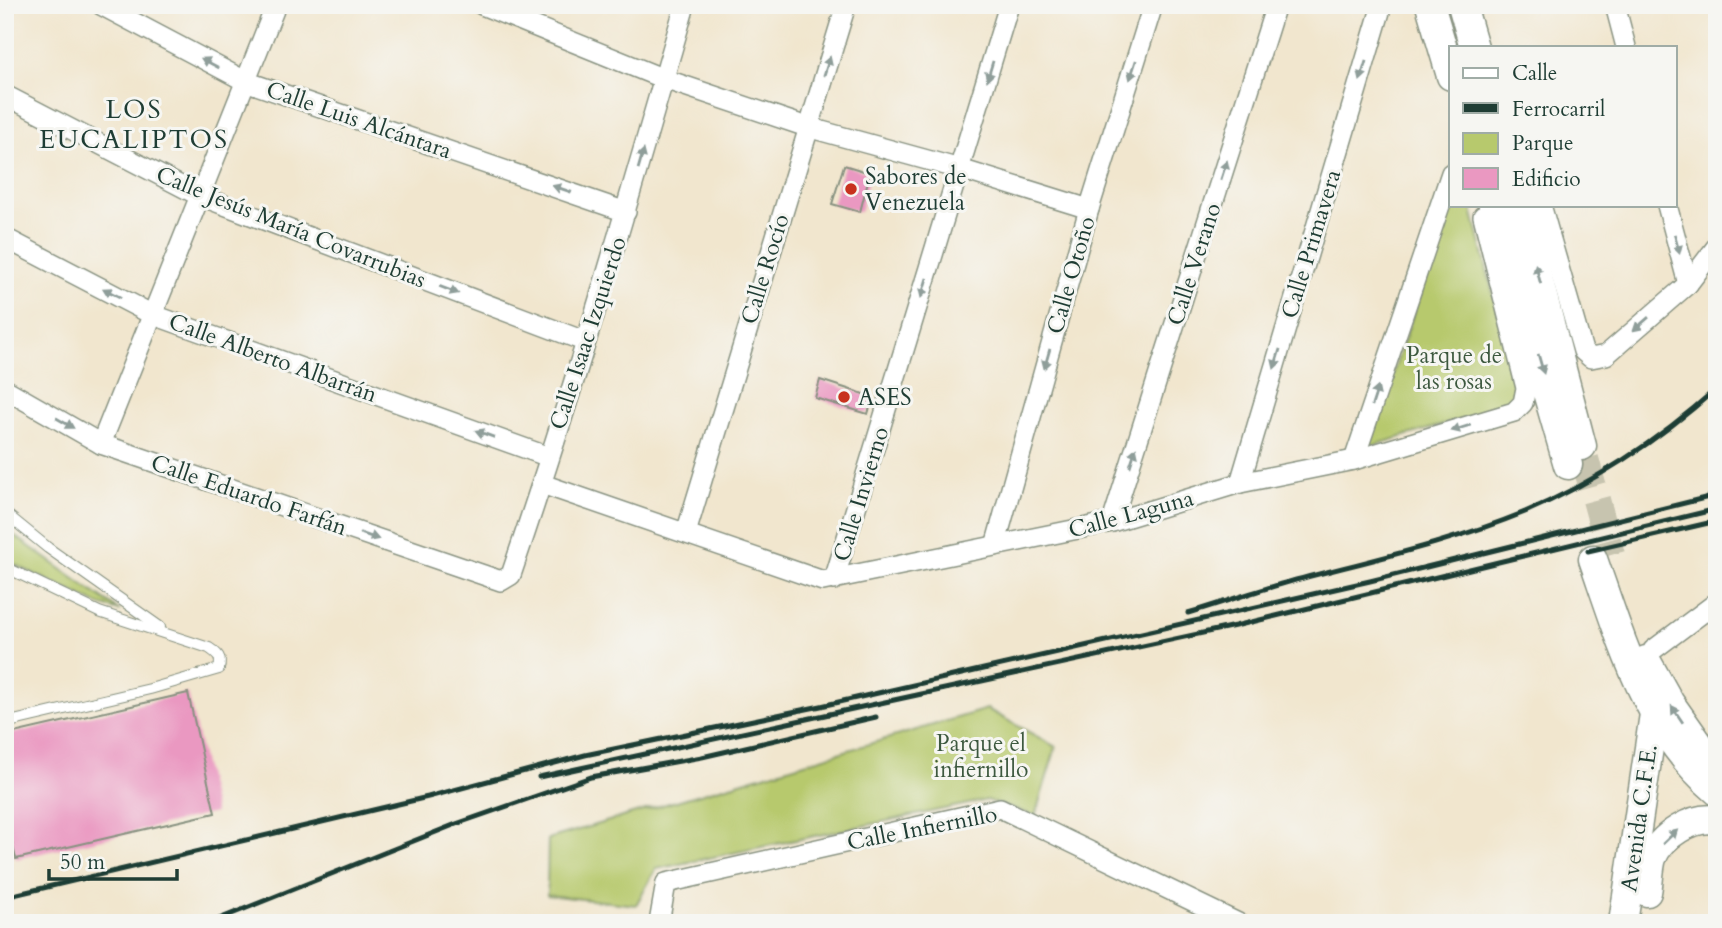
<svg xmlns="http://www.w3.org/2000/svg" width="1722" height="928" viewBox="0 0 1722 928" font-family="Cardo,serif">
<style>
.green{fill:#b7c96d;stroke:#6b8350;stroke-width:2}
.building{fill:#ea98c1}
.lines{fill:none;stroke-linecap:round;stroke-linejoin:round}
.secondary-tunnel{stroke:#c7c4af;stroke-width:28;stroke-dasharray:28 14;stroke-linecap:butt}
.lane-casing{stroke:#889281;stroke-width:12}
.street-casing{stroke:#889281;stroke-width:22}
.secondary-casing{stroke:#889281;stroke-width:31}
.lane{stroke:#fff;stroke-width:10}
.street{stroke:#fff;stroke-width:19}
.secondary{stroke:#fff;stroke-width:28}
.rail{stroke:#1f3d34;stroke-width:5}
.oneway{fill:#8f9e9a}
.poi-dot{fill:#c8321e;stroke:#f6f6f2;stroke-width:2.5}
.labels{text-anchor:middle;dominant-baseline:central;stroke-width:6;stroke-linejoin:round;paint-order:stroke}
.street-label{font-size:23px;fill:#1f3d34;stroke:#f6f6f2}
.poi-label{font-size:23px;fill:#1f3d34;stroke:#f6f6f2;text-anchor:start}
.park-label{font-size:23px;fill:#3d593f;stroke:#f6f6f2}
.quarter-label{font-size:26px;letter-spacing:2px;fill:#1f3d34;stroke:#f6f6f2}
</style>
<rect width="100%" height="100%" fill="#f6f6f2"/>
<filter id="ink" filterUnits="userSpaceOnUse"><feTurbulence type="fractalNoise" baseFrequency=".0143" numOctaves="2"/><feDisplacementMap in="SourceGraphic" scale="14" xChannelSelector="R" yChannelSelector="G"/><feConvolveMatrix kernelMatrix="1 2 1 2 8 2 1 2 1" color-interpolation-filters="sRGB"/></filter>
<filter id="wash" filterUnits="userSpaceOnUse"><feTurbulence type="fractalNoise" baseFrequency=".00686" numOctaves="4" result="noise"/><feDisplacementMap in="SourceGraphic" scale="28" xChannelSelector="R" yChannelSelector="G"/><feGaussianBlur stdDeviation="1.57" result="paint"/><feColorMatrix in="noise" values="0 0 0 0 0 0 0 0 0 0 0 0 0 0 0 0 0 1.4 0 .05"/><feComposite in="paint" operator="in"/></filter>
<g filter="url(#wash)">
<rect width="100%" height="100%" fill="#f1e6ce"/>
<!-- green -->
<g class="green">
<polygon points="1451,202 1471,205 1520,402 1368,447"/>
<polygon points="5,529 120,611 100,605 5,560"/>
<polygon points="987,709 1056,747 1035,816 987,800 656,869 636,905 547,895 548,839"/>
</g>
<g id="blocks">
<!-- building -->
<g class="building">
<polygon points="844,165 870,173 860,212 832,204"/>
<polygon points="820,380 873,397 868,414 815,398"/>
<polygon points="188,693 215,813 16,859 5,813 5,735"/>
</g>
</g>
</g>
<g filter="url(#ink)">
<use href="#blocks" fill-opacity="0" stroke="#889281" stroke-width="2"/>
<g class="lines">
<!-- secondary-tunnel -->
<polyline class="secondary-tunnel" points="1585,459 1611,555"/>
<!-- lane casing -->
<g class="lane-casing">
<g id="lane">
<polyline points="5,513 48,548 160,627"/>
<path d="M 5,567 L 99,612 L 209,648 C 218,654 222,657 219,669 L 150,689 L 5,723"/>
</g>
</g>
<!-- street casing -->
<g class="street-casing">
<g id="street">
<polyline points="101,5 245,81 626,212"/>
<polyline points="482,5 664,79 807,127 960,169 1089,209"/>
<polyline points="1615,5 1626,47"/>
<polyline points="5,95 198,195 584,341"/>
<polyline points="1541,205 1583,351 1591,358 1606,355 1688,284 1717,246"/>
<polyline points="1667,205 1688,284"/>
<polyline points="5,238 151,314 549,457"/>
<path d="M 5,389 L 101,444 L 501,581 L 511,575 C 575,387 630,196 685,5"/>
<polyline points="101,444 276,5"/>
<polyline points="1354,460 1451,173"/>
<polyline points="1240,483 1382,5"/>
<polyline points="542,484 823,581 1112,522 1240,483 1354,460 1514,412 1523,403 1526,388 1483,216"/>
<polyline points="1112,522 1276,5"/>
<polyline points="686,533 846,5"/>
<polyline points="995,546 1089,209 1153,5"/>
<polyline points="834,580 1009,5"/>
<polyline points="1653,650 1717,602"/>
<polyline points="659,923 666,883 1000,808 1238,923"/>
</g>
</g>
<!-- secondary casing -->
<g class="secondary-casing">
<g id="secondary">
<polyline points="1430,5 1451,76"/>
<polyline points="1462,5 1474,47"/>
<polyline points="1493,205 1568,465"/>
<polyline points="1519,205 1582,446"/>
<path d="M 1593,559 C 1622,642 1647,732 1717,791"/>
<polyline points="1646,660 1670,703 1715,767"/>
<path d="M 1647,892 C 1649,882 1649,868 1652,858 C 1661,836 1693,815 1717,820"/>
<polyline points="1623,923 1654,714"/>
</g>
</g>
<!-- lane -->
<use href="#lane" class="lane"/>
<!-- street -->
<use href="#street" class="street"/>
<!-- secondary -->
<use href="#secondary" class="secondary"/>
<!-- rail -->
<g class="rail">
<polyline points="1588,551 1717,521"/>
<path d="M 1188,613 C 1221,603 1253,592 1285,583 C 1366,561 1447,544 1525,512 C 1596,482 1660,439 1717,388"/>
<polyline points="539,777 1235,626 1717,509"/>
<polyline points="5,897 428,797 585,755 821,706 1370,581 1717,495"/>
<polyline points="209,923 456,824 591,777 702,757 876,717"/>
</g>
</g>
<!-- one-way arrows -->
<defs><path id="oneway-solid" d="M-6-.8H1V-3.2L6.5 0L1 3.2V.8H-6Z" transform="scale(1.75)"/></defs>
<g class="oneway">
<use href="#oneway-solid" transform="translate(210 63) rotate(-152)"/>
<use href="#oneway-solid" transform="translate(827 66) rotate(-72)"/>
<use href="#oneway-solid" transform="translate(1133 70) rotate(108)"/>
<use href="#oneway-solid" transform="translate(990 71) rotate(107)"/>
<use href="#oneway-solid" transform="translate(1363 71) rotate(107)"/>
<use href="#oneway-solid" transform="translate(641 159) rotate(-74)"/>
<use href="#oneway-solid" transform="translate(1224 170) rotate(-72)"/>
<use href="#oneway-solid" transform="translate(562 189) rotate(-161)"/>
<use href="#oneway-solid" transform="translate(1677 244) rotate(75)"/>
<use href="#oneway-solid" transform="translate(1538 274) rotate(-105)"/>
<use href="#oneway-solid" transform="translate(924 288) rotate(107)"/>
<use href="#oneway-solid" transform="translate(449 290) rotate(21)"/>
<use href="#oneway-solid" transform="translate(112 293) rotate(-153)"/>
<use href="#oneway-solid" transform="translate(1641 324) rotate(139)"/>
<use href="#oneway-solid" transform="translate(1047 359) rotate(106)"/>
<use href="#oneway-solid" transform="translate(1277 359) rotate(107)"/>
<use href="#oneway-solid" transform="translate(1541 364) rotate(74)"/>
<use href="#oneway-solid" transform="translate(1375 396) rotate(-72)"/>
<use href="#oneway-solid" transform="translate(65 423) rotate(30)"/>
<use href="#oneway-solid" transform="translate(1461 428) rotate(163)"/>
<use href="#oneway-solid" transform="translate(485 434) rotate(-160)"/>
<use href="#oneway-solid" transform="translate(1133 457) rotate(-72)"/>
<use href="#oneway-solid" transform="translate(369 536) rotate(19)"/>
<use href="#oneway-solid" transform="translate(1677 714) rotate(-124)"/>
<use href="#oneway-solid" transform="translate(1670 837) rotate(-43)"/>
</g>
</g>
<!-- markers -->
<g class="poi-dot">
<circle cx="851" cy="189" r="7"/>
<circle cx="844" cy="397" r="7"/>
</g>
<g class="labels">
<!-- street labels -->
<g class="street-label">
<text transform="translate(359 120) rotate(19)">Calle Luis Alcántara</text>
<text transform="translate(291 227) rotate(22)">Calle Jesús María Covarrubias</text>
<text transform="translate(1311 244) rotate(-73)">Calle Primavera</text>
<text transform="translate(1194 264) rotate(-72)">Calle Verano</text>
<text transform="translate(765 269) rotate(-73)">Calle Rocío</text>
<text transform="translate(1071 275) rotate(-74)">Calle Otoño</text>
<text transform="translate(588 333) rotate(-72)">Calle Isaac Izquierdo</text>
<text transform="translate(273 358) rotate(20)">Calle Alberto Albarrán</text>
<text transform="translate(861 494) rotate(-73)">Calle Invierno</text>
<text transform="translate(249 495) rotate(19)">Calle Eduardo Farfán</text>
<text transform="translate(1131 514) rotate(-15)">Calle Laguna</text>
<text transform="translate(1639 818) rotate(-82)">Avenida C.F.E.</text>
<text transform="translate(922 828) rotate(-11)">Calle Infiernillo</text>
</g>
<!-- poi labels -->
<g class="poi-label">
<text x="865" y="176">Sabores de<tspan x="865" dy="26">Venezuela</tspan></text>
<text x="858" y="397">ASES</text>
</g>
<!-- park labels -->
<g class="park-label">
<text x="1454" y="355">Parque de<tspan x="1454" dy="26">las rosas</tspan></text>
<text x="981" y="743">Parque el<tspan x="981" dy="26">infiernillo</tspan></text>
</g>
<!-- quarter labels -->
<g class="quarter-label">
<text x="134" y="109">LOS<tspan x="134" dy="30">EUCALIPTOS</tspan></text>
</g>
</g>
<!-- margin -->
<rect width="1722" height="928" fill="none" stroke="#f6f6f2" stroke-width="28"/>
<!-- legend -->
<rect x="1449" y="46" width="228" height="161" fill="#f6f6f2" stroke="#a0aca6" stroke-width="2"/>
<rect x="1463" y="68" width="35" height="10" fill="#ffffff" stroke="#a0aca6" stroke-width="2"/>
<text x="1512" y="80" font-size="21" fill="#1f3d34">Calle</text>
<rect x="1463" y="103" width="35" height="10" fill="#1f3d34" stroke="#a0aca6" stroke-width="2"/>
<text x="1512" y="116" font-size="21" fill="#1f3d34">Ferrocarril</text>
<rect x="1463" y="133" width="35" height="21" fill="#b7c96d" stroke="#a0aca6" stroke-width="2"/>
<text x="1512" y="150" font-size="21" fill="#1f3d34">Parque</text>
<rect x="1463" y="168" width="35" height="21" fill="#ea98c1" stroke="#a0aca6" stroke-width="2"/>
<text x="1512" y="186" font-size="21" fill="#1f3d34">Edificio</text>
<!-- scale -->
<path d="M49 869v10h128v-10" fill="none" stroke="#1f3d34" stroke-width="3.5"/>
<text x="60" y="869" font-size="21" fill="#1f3d34" stroke="#f6f6f2" stroke-width="5" paint-order="stroke">50 m</text>
</svg>
